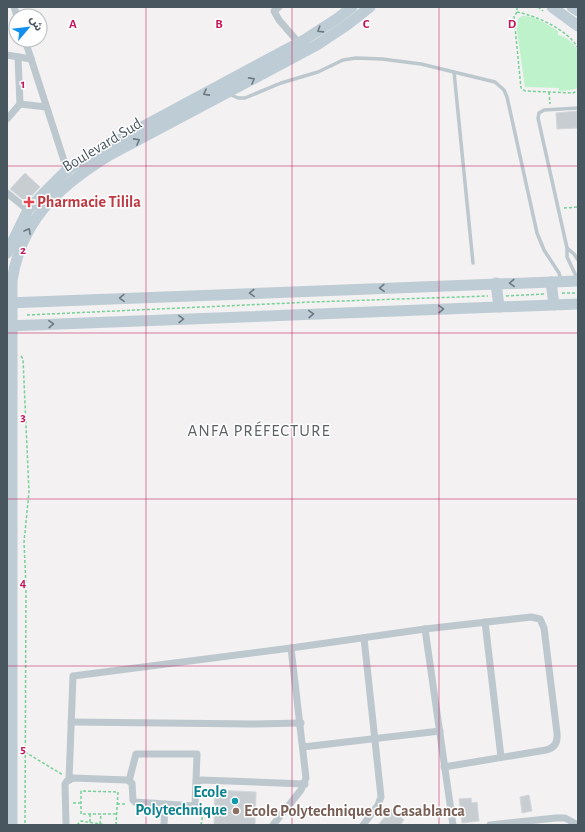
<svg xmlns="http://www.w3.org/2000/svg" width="585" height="832" viewBox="0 0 585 832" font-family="'Alegreya Sans','Noto Sans Arabic',sans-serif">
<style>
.green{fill:#bef2cb}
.building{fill:#c7cdd0;stroke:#d4d8dc}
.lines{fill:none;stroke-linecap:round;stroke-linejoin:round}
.path{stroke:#74d296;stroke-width:1.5;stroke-dasharray:3 2;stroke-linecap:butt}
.lane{stroke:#bcc8ce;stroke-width:3.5}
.street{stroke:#bcc8ce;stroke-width:7}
.secondary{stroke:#beccd5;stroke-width:11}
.oneway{stroke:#6b7a82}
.grid{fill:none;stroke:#c2185b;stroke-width:1;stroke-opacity:0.55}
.health-dot{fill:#e0444e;stroke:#fff;stroke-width:1.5}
.culture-dot{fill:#0f9aa8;stroke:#fff;stroke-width:1.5}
.education-dot{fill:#8d6e63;stroke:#fff;stroke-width:1.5}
.labels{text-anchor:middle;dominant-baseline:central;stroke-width:3;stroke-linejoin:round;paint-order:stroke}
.street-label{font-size:16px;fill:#48575f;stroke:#fff}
.health-label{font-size:16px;font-weight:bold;fill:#be3a42;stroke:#fff;text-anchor:start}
.culture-label{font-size:16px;font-weight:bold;fill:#0d838f;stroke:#fff;text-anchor:end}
.education-label{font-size:16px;font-weight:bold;fill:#785e54;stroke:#fff;text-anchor:start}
.neighbourhood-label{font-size:17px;letter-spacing:1px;fill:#5d6266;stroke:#fff}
.grid-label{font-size:13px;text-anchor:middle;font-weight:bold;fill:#c2185b;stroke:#fff;stroke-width:3;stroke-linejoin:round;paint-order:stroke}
</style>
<rect width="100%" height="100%" fill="#f3f1f1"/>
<!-- green -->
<path class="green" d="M 522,16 C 535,15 547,25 558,31 L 558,35 C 566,36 575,44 578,51 C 580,59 578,79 578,88 L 571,90 L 559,91 L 559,88 L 525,87 L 516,24 L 519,18 Z"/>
<!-- building -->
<g class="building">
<polygon points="578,111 578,128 557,129 556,113"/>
<polygon points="25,173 40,187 26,202 10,189"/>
<polygon points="215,790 256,792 255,825 214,825"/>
<polygon points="529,795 532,811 522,813 520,797"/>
<polygon points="471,798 472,803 477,802 479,821 462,823 459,799"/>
<polygon points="391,809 404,820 400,825 378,825"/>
</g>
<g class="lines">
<!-- path -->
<g class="path">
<polyline points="517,7 517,12 514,17 521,88 525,91 573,93 578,90"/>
<polyline points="538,7 543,11"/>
<path d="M 517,12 C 537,16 568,30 578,48"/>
<polyline points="549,92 550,104"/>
<polyline points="564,208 578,207"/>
<polyline points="562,293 578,293"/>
<polyline points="506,296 544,294"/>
<polyline points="27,315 312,302 488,296"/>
<polyline points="21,356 23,359 29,492 24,542 26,586 25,825"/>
<polyline points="25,752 63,775"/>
<polyline points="73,803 81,803"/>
<polyline points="117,804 127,804"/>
<polyline points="201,807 214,810"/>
<polyline points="90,814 90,822"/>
<polyline points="100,824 101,814"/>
<polyline points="77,825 81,821 107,825"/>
<polyline points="116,825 118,792 81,791 81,814 117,814"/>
<polyline points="201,825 204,808"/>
</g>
<!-- lane -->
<g class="lane">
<polyline points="454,72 473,263"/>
<polyline points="229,94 238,98 245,98 281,83 318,72 343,60 356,58 382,59 421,64 495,82 504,90 507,97 537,233 544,250 559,273 561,280"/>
<polyline points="578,108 544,110 539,113 538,118 567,248 567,257 578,280"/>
<polyline points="567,248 574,254 578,260"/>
</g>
<!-- street -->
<g class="street">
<polyline points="14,7 17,16"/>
<polyline points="279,7 274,11 279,20 299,43"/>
<polyline points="25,40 68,173"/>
<polyline points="7,55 31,59"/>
<polyline points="20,104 46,107"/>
<polyline points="7,119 20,104 18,57"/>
<polyline points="7,193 28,210"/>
<polyline points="485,622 501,757"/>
<polyline points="425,629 453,825"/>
<polyline points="71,722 253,724 301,723"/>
<polyline points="303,747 440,731"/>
<path d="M 69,780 L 73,676 L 291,648 L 425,629 L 531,617 L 540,619 L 544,628 L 557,733 C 558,742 555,748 546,750 L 444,767"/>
<polyline points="197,783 201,780 305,784"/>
<polyline points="66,825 65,784 67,781 73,778 127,780 132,783 133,800 135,802 195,806 197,754 136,754 129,781"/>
<polyline points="164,825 165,804"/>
<polyline points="273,825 301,790 306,778 291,648"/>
<polyline points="363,825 378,805 381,797 364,638"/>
<polyline points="490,825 556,818 565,818 578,825"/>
</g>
<!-- secondary -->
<g class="secondary">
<polyline points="552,7 578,26"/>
<polyline points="572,7 578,11"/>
<polyline points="7,253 28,210 42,195 67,170 140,128 304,40 338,18 352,7"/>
<polyline points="551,282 554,305"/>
<polyline points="496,283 499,307"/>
<polyline points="7,303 578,281"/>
<polyline points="7,326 578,304"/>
<path d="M 12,825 L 12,281 C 21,220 58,187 108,156 L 317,45 L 347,25 L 370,7"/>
</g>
</g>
<!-- one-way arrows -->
<defs><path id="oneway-chevron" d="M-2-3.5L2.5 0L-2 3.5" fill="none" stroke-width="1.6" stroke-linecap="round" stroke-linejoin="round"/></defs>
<g class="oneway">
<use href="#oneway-chevron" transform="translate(320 30) rotate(148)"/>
<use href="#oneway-chevron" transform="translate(252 80) rotate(-29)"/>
<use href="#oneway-chevron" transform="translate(206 93) rotate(152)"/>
<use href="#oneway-chevron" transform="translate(137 141) rotate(-28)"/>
<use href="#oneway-chevron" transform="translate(28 231) rotate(-61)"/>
<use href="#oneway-chevron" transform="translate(512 283) rotate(178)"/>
<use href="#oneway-chevron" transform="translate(382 288) rotate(178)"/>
<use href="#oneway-chevron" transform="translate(252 293) rotate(178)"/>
<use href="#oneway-chevron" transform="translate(122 298) rotate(178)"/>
<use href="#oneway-chevron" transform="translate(441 309) rotate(-2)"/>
<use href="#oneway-chevron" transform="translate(311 314) rotate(-2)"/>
<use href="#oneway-chevron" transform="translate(181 319) rotate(-2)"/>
<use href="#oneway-chevron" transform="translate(51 324) rotate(-2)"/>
</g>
<!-- grid -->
<path class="grid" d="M 146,7 L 146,825M 292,7 L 292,825M 439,7 L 439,825M 7,166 L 578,166M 7,333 L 578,333M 7,499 L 578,499M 7,666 L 578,666"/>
<!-- markers -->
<path class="health-dot" d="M27 196h4v4h4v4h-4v4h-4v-4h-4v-4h4z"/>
<circle class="culture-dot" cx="235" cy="801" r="4"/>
<circle class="education-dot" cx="236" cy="811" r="4"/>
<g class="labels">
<!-- street labels -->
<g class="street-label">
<text transform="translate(102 145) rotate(-31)">Boulevard Sud</text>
</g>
<!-- health labels -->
<g class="health-label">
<text x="37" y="202">Pharmacie Tilila</text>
</g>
<!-- culture labels -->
<g class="culture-label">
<text x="227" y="792">Ecole<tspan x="227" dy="18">Polytechnique</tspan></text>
</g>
<!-- education labels -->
<g class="education-label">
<text x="244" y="811">Ecole Polytechnique de Casablanca</text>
</g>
<!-- neighbourhood labels -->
<g class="neighbourhood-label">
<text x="259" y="430">ANFA PRÉFECTURE</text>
</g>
</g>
<g class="grid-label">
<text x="73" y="28">A</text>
<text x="219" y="28">B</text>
<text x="366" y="28">C</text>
<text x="512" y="28">D</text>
<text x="23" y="88">1</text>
<text x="23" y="254">2</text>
<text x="23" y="421">3</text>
<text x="23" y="587">4</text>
<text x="23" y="753">5</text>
</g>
<!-- border -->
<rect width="585" height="832" fill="none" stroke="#48575f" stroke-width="16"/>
<!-- north arrow -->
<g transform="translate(28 28) rotate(62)"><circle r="19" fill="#ffffff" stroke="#b6bcbf"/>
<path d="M0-3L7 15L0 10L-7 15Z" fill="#1191ed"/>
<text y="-6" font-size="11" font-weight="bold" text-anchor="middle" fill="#48575f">ش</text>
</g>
</svg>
